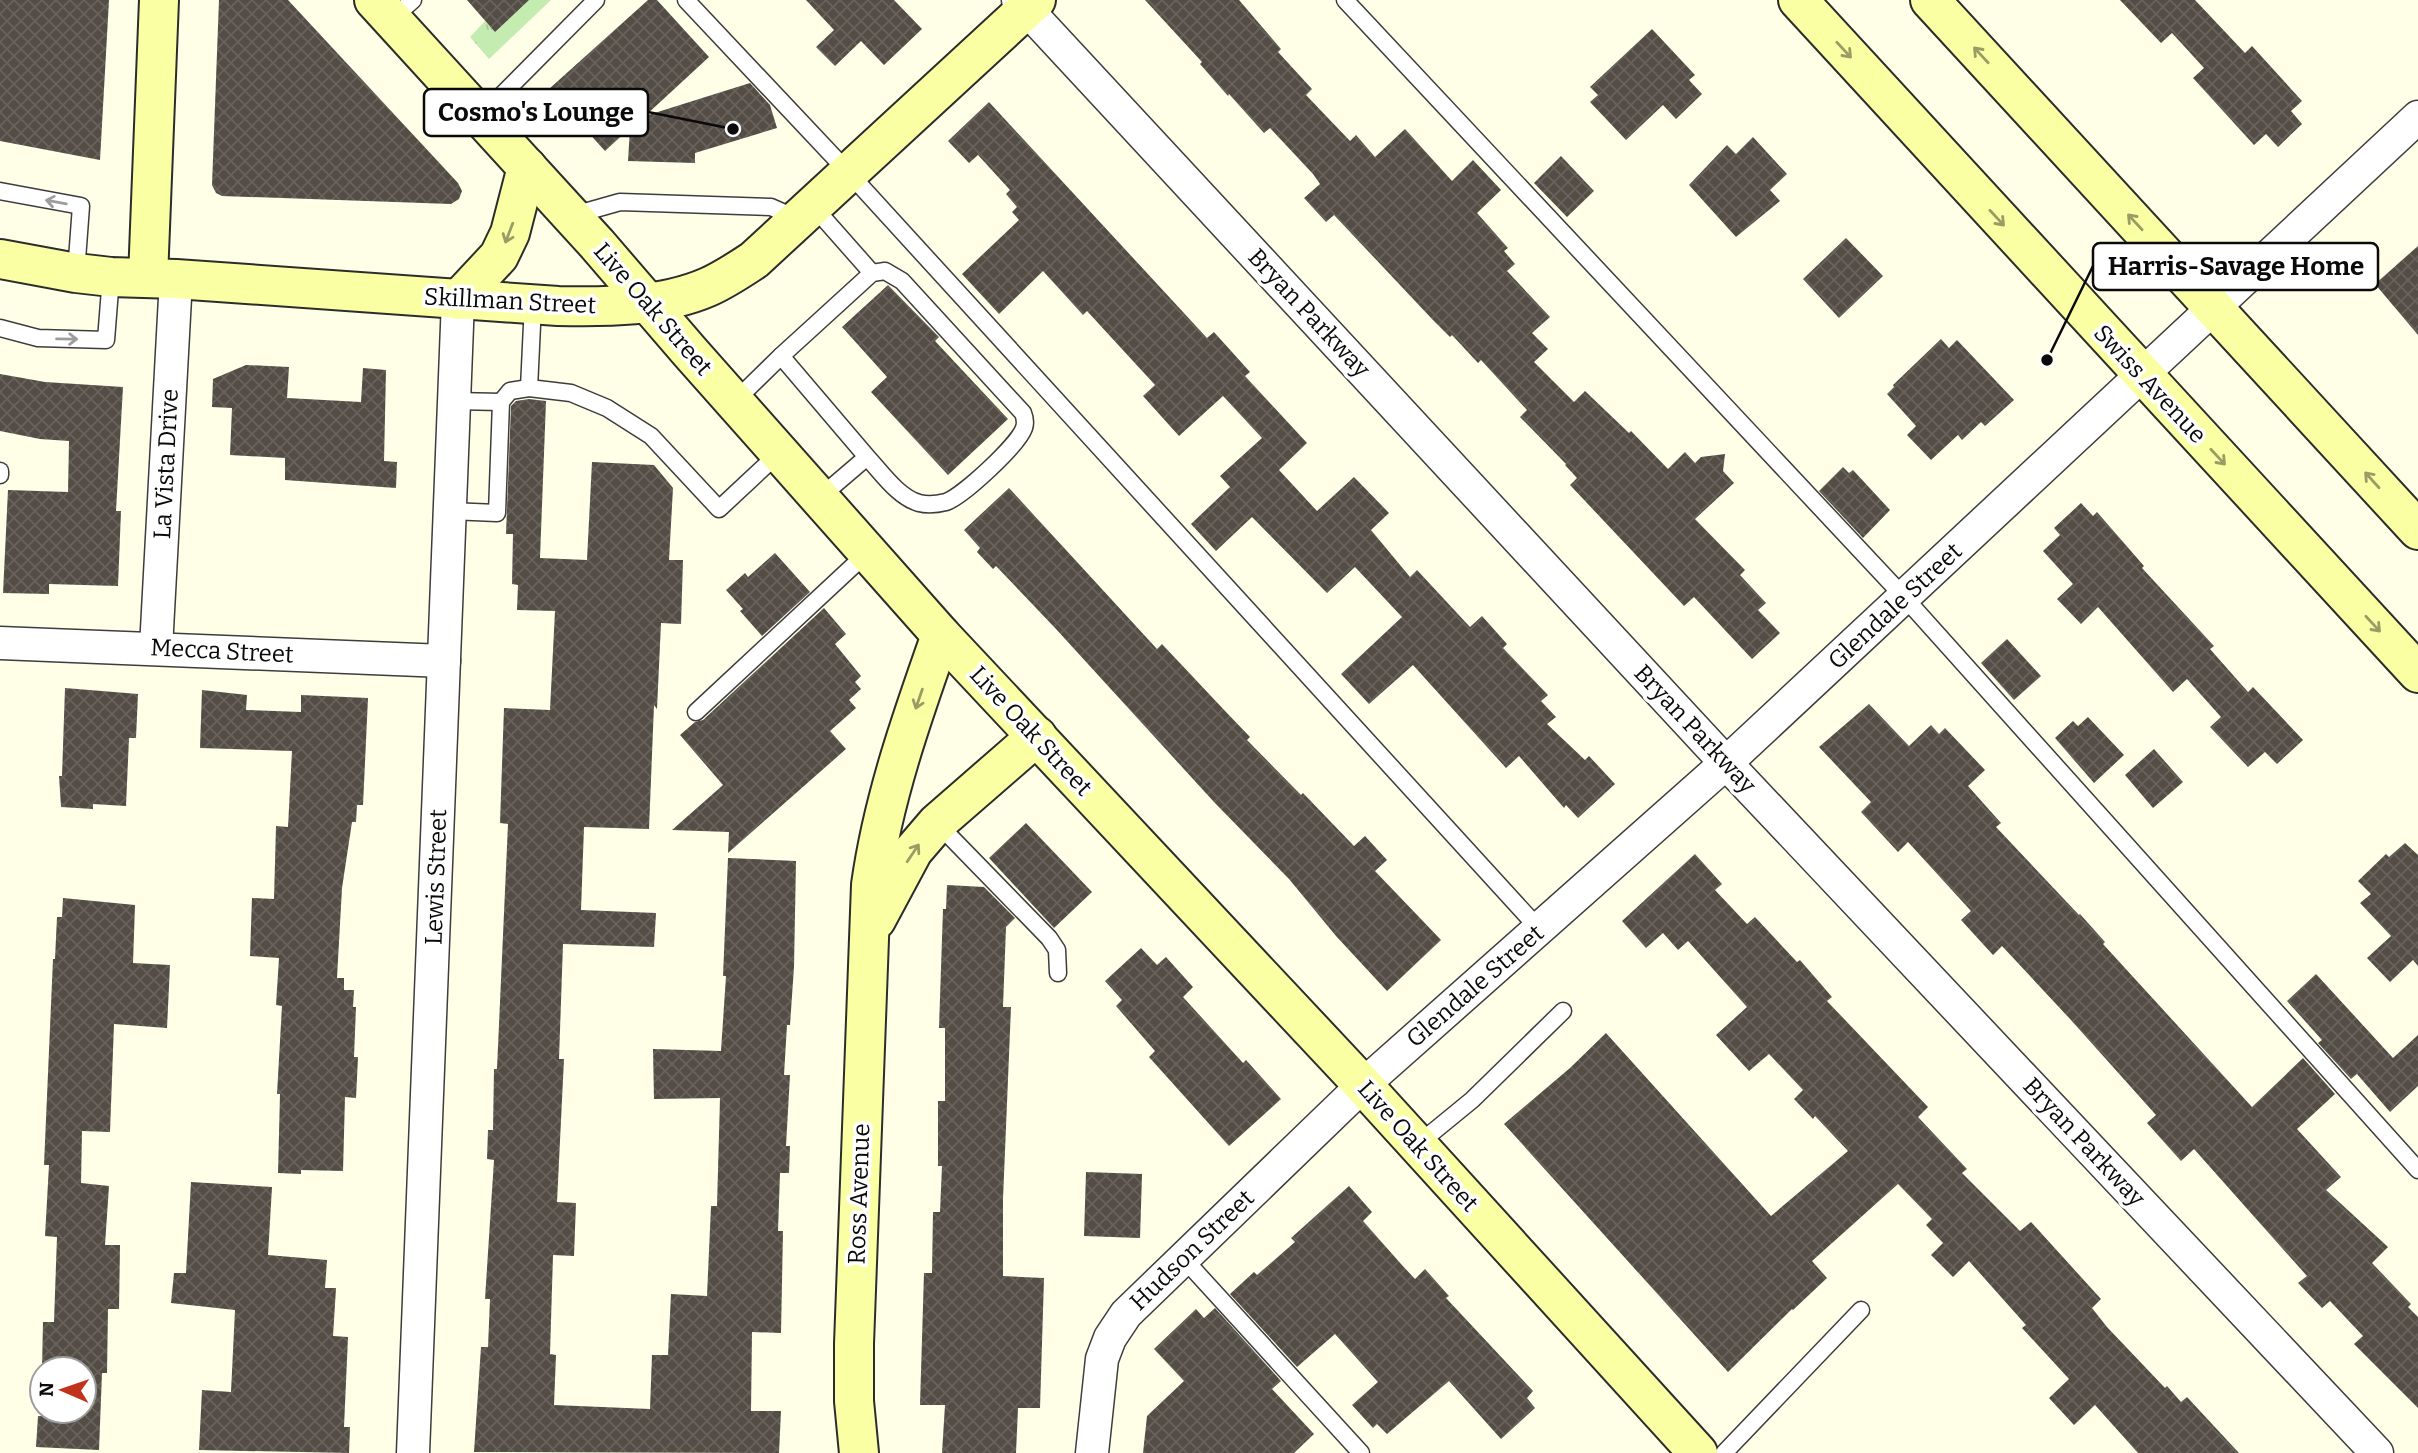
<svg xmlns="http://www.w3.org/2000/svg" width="2418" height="1453" viewBox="0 0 2418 1453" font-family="Bitter,serif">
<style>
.grass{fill:url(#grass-tufts)}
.building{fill:url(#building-cross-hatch)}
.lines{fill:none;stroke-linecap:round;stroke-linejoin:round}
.lane-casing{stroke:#3d3d3d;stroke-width:19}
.street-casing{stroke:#3d3d3d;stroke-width:35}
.secondary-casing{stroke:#2c2c2c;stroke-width:42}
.lane{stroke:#fff;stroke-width:16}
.street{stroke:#fff;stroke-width:32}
.secondary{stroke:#f9ffa2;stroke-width:38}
.oneway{stroke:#999d65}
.oneway2{stroke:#9d9d9d}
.labels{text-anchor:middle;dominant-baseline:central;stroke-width:7;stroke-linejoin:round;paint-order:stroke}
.street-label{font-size:24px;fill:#0a0a0a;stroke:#fff}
.leader{fill:none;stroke:#0a0a0a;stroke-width:2.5}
.callout-dot{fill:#0a0a0a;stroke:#fff;stroke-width:2.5}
.callout{fill:#fff;stroke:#0a0a0a;stroke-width:2.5}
.callout-label{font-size:26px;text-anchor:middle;font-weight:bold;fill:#0a0a0a}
</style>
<defs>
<pattern id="grass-tufts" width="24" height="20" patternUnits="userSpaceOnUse" patternTransform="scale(1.75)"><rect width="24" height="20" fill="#c4ebb0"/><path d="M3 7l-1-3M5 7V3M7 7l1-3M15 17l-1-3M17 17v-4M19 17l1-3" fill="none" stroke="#a7c896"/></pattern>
<pattern id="building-cross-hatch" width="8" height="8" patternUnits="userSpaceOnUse" patternTransform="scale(1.75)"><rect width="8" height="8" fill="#534d46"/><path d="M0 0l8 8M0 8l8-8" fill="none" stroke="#67625c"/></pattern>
</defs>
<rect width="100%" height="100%" fill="#fffee7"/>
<!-- grass -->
<polygon class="grass" points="523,0 551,0 489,59 470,37 485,21 492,28"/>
<!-- building -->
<g class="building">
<polygon points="0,0 109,0 100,160 0,141"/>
<polygon points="219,0 288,0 458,183 462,191 459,199 451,204 222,196 216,193 212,185"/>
<polygon points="467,0 529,0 495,32"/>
<polygon points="648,0 657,0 709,57 645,116 750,83 770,105 777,128 695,153 695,163 628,161 630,128 605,151 549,89"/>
<polygon points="806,0 894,0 922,29 884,65 861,41 835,66 816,47 834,30"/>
<polygon points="1145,0 1239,0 1281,49 1278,52 1312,89 1306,95 1350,141 1356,135 1375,157 1405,129 1452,181 1473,160 1501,190 1477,213 1508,248 1504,251 1515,264 1507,271 1550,317 1532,333 1548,349 1534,362 1574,402 1585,391 1629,433 1631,431 1668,469 1685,452 1695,463 1701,457 1725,454 1723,471 1734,483 1695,519 1745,570 1740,575 1766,603 1758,610 1780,633 1752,659 1694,597 1684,606 1570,485 1577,478 1565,465 1566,464 1520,417 1527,410 1481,360 1478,363 1452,335 1450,337 1432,319 1334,215 1326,222 1304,198 1320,184 1313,174 1270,128 1264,133 1229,94 1228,96 1200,64 1202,62"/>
<polygon points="2120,0 2195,0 2245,53 2252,46 2302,101 2291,111 2302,124 2278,147 2266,134 2254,145 2193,78 2204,68 2172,33 2161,43"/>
<polygon points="1652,29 1695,75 1689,80 1702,94 1676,119 1663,105 1626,140 1590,102 1598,95 1590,87"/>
<polygon points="989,102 1207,338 1214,332 1250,372 1245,376 1307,443 1279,470 1317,511 1354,477 1389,513 1371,530 1410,577 1417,570 1470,627 1482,616 1507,644 1503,648 1548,695 1541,701 1556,717 1547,724 1585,760 1589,756 1615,784 1578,818 1566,805 1564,808 1519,756 1506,768 1413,665 1369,704 1341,674 1402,617 1355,567 1327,593 1252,517 1216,551 1191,524 1230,487 1220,476 1262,438 1223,396 1179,436 1143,396 1155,385 1087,311 1083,315 1043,271 999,314 962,274 1019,220 1012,212 1017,207 1006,194 1010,190 978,155 969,163 948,141"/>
<polygon points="1753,137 1787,174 1770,190 1780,201 1736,237 1689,185 1727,145 1736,154"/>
<polygon points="1561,156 1594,191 1567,217 1534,183"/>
<polygon points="1846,238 1883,276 1839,318 1803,279"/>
<polygon points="2418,246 2418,335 2375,284"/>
<polygon points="888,285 939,337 935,341 1008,419 948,475 871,392 887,377 842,327"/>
<polygon points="1941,339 1949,348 1957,340 2014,400 1985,426 1981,422 1962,440 1958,435 1931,460 1907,435 1916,426 1887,394 1894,387 1893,385"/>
<polygon points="246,365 289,367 287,398 361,402 363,368 386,370 384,461 397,462 396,488 285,480 285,458 230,455 232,408 212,407 213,379"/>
<polygon points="0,374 45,382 123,387 116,511 121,511 118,586 49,584 49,594 3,593 8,490 68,492 69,441 40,439 0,431"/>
<polygon points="529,399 546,401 540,558 587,560 592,462 654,465 673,488 669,560 683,560 681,624 661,623 657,709 654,705 649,829 584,827 581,910 656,913 654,947 563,944 559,1059 564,1059 557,1202 576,1203 574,1256 553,1255 550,1354 556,1355 554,1405 650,1409 652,1355 668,1355 671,1294 707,1296 711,1206 717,1206 720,1098 654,1099 653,1049 721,1051 726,976 723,976 728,858 796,861 794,967 790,1025 787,1025 784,1075 790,1075 786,1146 790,1146 789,1173 780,1173 778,1231 783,1231 781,1333 752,1332 751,1411 781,1411 779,1453 474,1452 481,1347 488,1347 490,1299 485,1299 494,1160 487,1159 488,1130 493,1130 494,1069 497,1069 508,824 500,823 504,708 550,710 555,611 517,610 518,585 512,584 513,534 506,534 511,406 516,401"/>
<polygon points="1843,467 1849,473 1853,470 1890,510 1863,538 1819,491"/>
<polygon points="1009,488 1157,649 1162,644 1226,712 1250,737 1247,740 1301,795 1303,793 1354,846 1365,836 1387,860 1375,871 1441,940 1387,991 1336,936 1289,879 1214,802 1056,629 996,566 993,569 977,552 980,548 964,530"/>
<polygon points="2081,503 2093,516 2097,512 2144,566 2142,568 2214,646 2210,649 2248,692 2253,687 2303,740 2277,764 2265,752 2248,767 2210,727 2221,717 2187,679 2173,692 2098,607 2081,624 2057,599 2073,584 2043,551 2060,535 2054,528"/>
<polygon points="775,553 810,592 762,636 740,611 743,609 726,590 745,573 748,577"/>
<polygon points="824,608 846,634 835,644 861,676 855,682 861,689 849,700 856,708 830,731 846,749 728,853 729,832 672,830 723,785 680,735 695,722 703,720"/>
<polygon points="2007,639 2041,676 2014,700 1981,663"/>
<polygon points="65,688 138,694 136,738 129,738 126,806 93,804 93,809 61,807 59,776 62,776"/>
<polygon points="202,690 247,695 246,710 301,712 301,695 368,698 363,805 357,805 356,822 352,822 342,888 337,978 344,978 344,990 354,990 353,1007 356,1007 354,1057 358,1057 356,1098 345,1097 343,1171 301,1170 301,1174 278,1173 280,1094 277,1094 282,1006 276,1005 279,958 250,956 252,898 274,899 276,826 288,827 292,751 200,748"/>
<polygon points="1869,704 1909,746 1931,725 1939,734 1945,728 1985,770 1968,786 2001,823 1996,827 2079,915 2080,914 2105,942 2103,944 2252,1107 2303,1058 2335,1094 2297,1129 2341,1177 2326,1190 2388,1247 2372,1263 2411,1304 2408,1307 2418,1317 2418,1408 2354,1344 2363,1336 2330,1301 2322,1308 2298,1283 2307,1276 2194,1149 2181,1161 2147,1123 2156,1115 2070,1019 2002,946 1993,955 1961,920 1971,911 1908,842 1898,852 1861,812 1871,802 1819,747"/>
<polygon points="2088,717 2124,755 2094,783 2055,738 2073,721 2078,726"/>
<polygon points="2154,749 2183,782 2153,808 2125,775"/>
<polygon points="1026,823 1092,892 1054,928 989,858"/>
<polygon points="2405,843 2418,855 2418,966 2413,960 2390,982 2367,958 2391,936 2360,903 2371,894 2358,881 2386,854 2389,857"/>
<polygon points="1695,854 1722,884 1715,890 1747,924 1755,917 1797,962 1800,960 1832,997 1827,1001 1928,1107 1918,1117 1967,1169 1962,1173 2020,1231 2031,1222 2101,1299 2092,1308 2107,1327 2165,1388 2167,1386 2181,1402 2187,1397 2239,1453 2138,1453 2095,1405 2074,1425 2049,1398 2069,1379 2022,1328 2026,1325 1969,1261 1953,1277 1931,1255 1943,1243 1926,1225 1932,1219 1898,1184 1812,1261 1827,1278 1793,1310 1792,1309 1728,1372 1504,1124 1570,1068 1606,1033 1771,1216 1848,1151 1815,1116 1813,1119 1794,1099 1803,1090 1769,1054 1749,1071 1716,1035 1747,1007 1688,941 1678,950 1663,933 1646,948 1622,921"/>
<polygon points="947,885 984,887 1015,918 1006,927 1003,1007 1011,1007 1003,1199 1003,1276 1044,1278 1040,1408 1018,1408 1016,1453 942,1453 945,1405 920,1405 924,1273 932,1273 933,1212 940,1212 942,1166 938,1166 938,1101 945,1101 945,1028 939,1028 943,909 946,909"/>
<polygon points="63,898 135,905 133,963 170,965 167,1028 114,1024 110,1132 82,1131 81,1183 109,1186 105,1245 120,1245 119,1309 108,1309 107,1373 102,1373 99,1450 36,1447 38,1416 44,1416 44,1411 84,1411 84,1369 42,1369 43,1322 54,1322 57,1237 45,1236 49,1165 44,1165 53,959 55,959 57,917 62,917"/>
<polygon points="1141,948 1157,965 1166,957 1193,987 1183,997 1243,1063 1246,1060 1281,1099 1229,1146 1149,1057 1155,1051 1116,1006 1122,1000 1105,981"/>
<polygon points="2316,974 2393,1058 2418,1035 2418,1086 2390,1112 2357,1074 2351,1079 2318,1043 2322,1040 2287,1001"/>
<polygon points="1086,1172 1142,1174 1140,1238 1084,1236"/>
<polygon points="191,1182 272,1187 268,1255 327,1260 325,1288 336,1288 333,1336 348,1337 344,1427 350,1427 349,1453 199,1450 202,1390 231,1392 235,1310 171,1303 174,1273 186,1273"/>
<polygon points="1349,1186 1372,1212 1363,1221 1401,1264 1415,1279 1425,1269 1449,1296 1446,1298 1533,1391 1527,1398 1535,1408 1501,1439 1449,1381 1387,1434 1377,1424 1373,1428 1352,1405 1378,1382 1335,1334 1297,1367 1230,1294 1254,1272 1257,1275 1295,1242 1291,1238"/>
<polygon points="1215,1308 1281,1381 1272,1389 1314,1434 1294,1453 1143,1453 1147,1416 1184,1381 1154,1349 1196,1309 1204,1318"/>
</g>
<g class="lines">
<!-- lane casing -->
<g class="lane-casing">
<g id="lane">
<polyline points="686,0 848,172 1540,930"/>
<polyline points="1345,0 1904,597 2418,1170"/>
<polyline points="392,19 413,0"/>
<polyline points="480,117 596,0"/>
<polyline points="0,191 81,206 76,273"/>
<polyline points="812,205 872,273"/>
<polyline points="574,215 620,202 771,207 798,219"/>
<polyline points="0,328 38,338 106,340 111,277"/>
<polyline points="529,388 533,304"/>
<polyline points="454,401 501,402"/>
<polyline points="734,402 781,356"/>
<polyline points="0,475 0,471"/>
<path d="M 819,498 L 867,457 L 781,356 L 872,273 L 885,271 L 902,281 L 1023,413 C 1025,418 1026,422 1024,428 C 1018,445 963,496 946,502 C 938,504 927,505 919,503 C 898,497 881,472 867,457"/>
<polyline points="450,511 497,513 501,402 510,391 529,388 571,393 607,408 651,436 719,509 779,453"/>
<polyline points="696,712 867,553"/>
<polyline points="937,823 1049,938 1057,950 1058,973"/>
<polyline points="1417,1145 1472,1100 1563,1011"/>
<polyline points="1184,1259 1361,1453"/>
<polyline points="1724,1453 1861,1310"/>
</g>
</g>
<!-- street casing -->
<g class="street-casing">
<g id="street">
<polyline points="1018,0 1726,763 2377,1453"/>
<polyline points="0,643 444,661"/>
<polyline points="156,648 176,279"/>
<polyline points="413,1453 458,300"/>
<polyline points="1092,1453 1102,1359 1110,1338 1126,1314 1363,1085 1726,763 2418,117"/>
</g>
</g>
<!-- secondary casing -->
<g class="secondary-casing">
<g id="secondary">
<polyline points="374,0 597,244 690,352 941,635 1363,1085 1698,1453"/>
<polyline points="1798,0 2418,673"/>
<polyline points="1930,0 2418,530"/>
<path d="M 0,259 L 76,273 L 111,277 L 176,279 L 558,306 C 607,307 662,307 708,287 C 724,280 739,270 754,260 L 1036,0"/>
<polyline points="148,278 159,0"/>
<polyline points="458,300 499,256 510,233 527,167"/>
<polyline points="876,920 913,851 937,823 1037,736"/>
<path d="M 859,1453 L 854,1401 L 854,1344 L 871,885 C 883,799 912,717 941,635"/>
</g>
</g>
<!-- lane -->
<use href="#lane" class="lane"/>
<!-- street -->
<use href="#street" class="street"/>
<!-- secondary -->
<use href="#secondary" class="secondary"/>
</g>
<!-- one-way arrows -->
<defs><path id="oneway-shaft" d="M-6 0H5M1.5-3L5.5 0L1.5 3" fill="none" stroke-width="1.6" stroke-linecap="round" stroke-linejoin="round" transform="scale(1.75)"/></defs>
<g class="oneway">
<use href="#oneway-shaft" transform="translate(1844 50) rotate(47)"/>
<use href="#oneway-shaft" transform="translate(1981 55) rotate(-133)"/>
<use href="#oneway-shaft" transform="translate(1997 218) rotate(47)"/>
<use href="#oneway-shaft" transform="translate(2135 222) rotate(-133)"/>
<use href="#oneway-shaft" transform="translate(509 233) rotate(111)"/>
<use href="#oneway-shaft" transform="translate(2218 457) rotate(47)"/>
<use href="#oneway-shaft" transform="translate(2372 480) rotate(-132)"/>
<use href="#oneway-shaft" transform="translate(2373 624) rotate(47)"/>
<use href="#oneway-shaft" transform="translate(919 699) rotate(109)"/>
<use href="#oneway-shaft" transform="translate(913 853) rotate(-56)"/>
</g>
<g class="oneway2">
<use href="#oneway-shaft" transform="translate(56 202) rotate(-170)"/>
<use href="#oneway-shaft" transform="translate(67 339) rotate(1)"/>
</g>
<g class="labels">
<!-- street labels -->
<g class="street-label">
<text transform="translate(510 301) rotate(3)">Skillman Street</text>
<text transform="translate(653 309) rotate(49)">Live Oak Street</text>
<text transform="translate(1309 313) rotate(47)">Bryan Parkway</text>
<text transform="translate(2150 384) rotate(47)">Swiss Avenue</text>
<text transform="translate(166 464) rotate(-87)">La Vista Drive</text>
<text transform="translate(1895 606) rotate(-43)">Glendale Street</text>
<text transform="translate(222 651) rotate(3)">Mecca Street</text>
<text transform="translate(1695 729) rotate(47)">Bryan Parkway</text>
<text transform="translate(1031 731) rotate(47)">Live Oak Street</text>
<text transform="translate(436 877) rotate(-88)">Lewis Street</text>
<text transform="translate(1475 986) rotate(-41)">Glendale Street</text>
<text transform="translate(2084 1142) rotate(47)">Bryan Parkway</text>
<text transform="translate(1418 1146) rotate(48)">Live Oak Street</text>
<text transform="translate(859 1194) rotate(-88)">Ross Avenue</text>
<text transform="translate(1192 1250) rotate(-44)">Hudson Street</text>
</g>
</g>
<!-- callouts -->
<path class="leader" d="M733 129L648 112M2047 360L2093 266"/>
<g class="callout-dot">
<circle cx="733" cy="129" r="7"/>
<circle cx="2047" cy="360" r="7"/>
</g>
<g class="callout">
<rect x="424" y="89" width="224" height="47" rx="7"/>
<rect x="2093" y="243" width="285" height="47" rx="7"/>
</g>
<g class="callout-label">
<text x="536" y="121">Cosmo's Lounge</text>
<text x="2236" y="275">Harris-Savage Home</text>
</g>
<!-- north arrow -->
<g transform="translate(63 1390) rotate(272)"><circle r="33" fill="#ffffff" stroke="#9d9d9d" stroke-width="2"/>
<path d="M0-5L12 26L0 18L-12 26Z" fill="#c1311c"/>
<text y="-10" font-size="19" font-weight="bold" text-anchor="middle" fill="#0a0a0a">N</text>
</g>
</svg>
